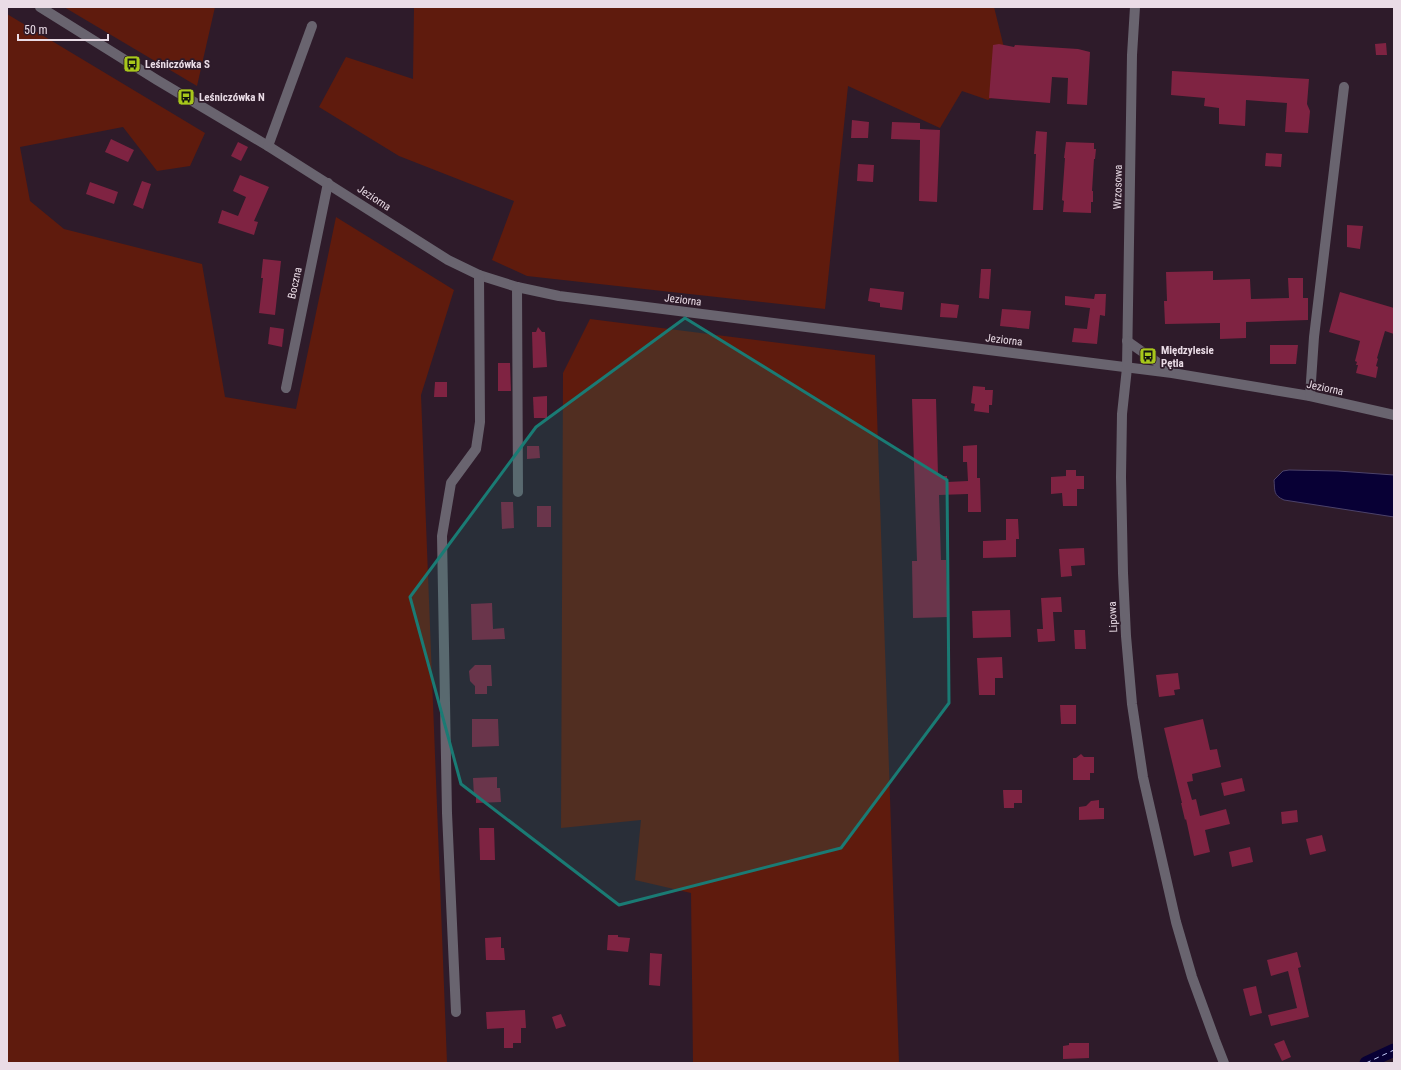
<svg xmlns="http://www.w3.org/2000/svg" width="1401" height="1070" viewBox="0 0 1401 1070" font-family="'Roboto Condensed',sans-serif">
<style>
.green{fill:#5f1b0d}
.water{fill:#080035;stroke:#4c426a}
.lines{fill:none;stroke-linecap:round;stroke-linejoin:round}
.canal{stroke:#080035;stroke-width:13}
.ferry{stroke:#c6cefb;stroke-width:1;stroke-dasharray:5 4;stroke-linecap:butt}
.building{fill:#7f2342}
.minor{stroke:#69646f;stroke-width:10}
.marked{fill:#1a7b74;fill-opacity:0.2;stroke:#1a7b74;stroke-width:3;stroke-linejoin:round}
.labels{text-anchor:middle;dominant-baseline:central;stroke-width:3.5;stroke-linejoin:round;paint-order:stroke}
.poi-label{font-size:11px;font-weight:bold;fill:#eadce6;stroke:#2e1b2a;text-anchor:start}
.street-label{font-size:11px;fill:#eadce6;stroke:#2e1b2a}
</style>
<rect width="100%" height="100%" fill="#2e1b2a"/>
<!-- green -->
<g class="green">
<polygon points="64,7 215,7 197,86"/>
<polygon points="414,7 994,7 1013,84 988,100 962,91 940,128 848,86 825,309 527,276 492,260 514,201 399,156 319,107 346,57 413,79"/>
<polygon points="7,14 205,133 190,166 157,171 123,127 20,147 30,201 64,229 202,264 225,397 296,409 336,217 454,290 421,395 447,1063 7,1063"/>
<polygon points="590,319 875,355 899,1063 693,1063 691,893 635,880 641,820 561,828 563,373"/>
</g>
<!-- water -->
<path class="water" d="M 1289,470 L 1338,471 L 1394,475 L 1394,517 L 1284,500 C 1273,495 1275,491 1274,480 L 1283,471 Z"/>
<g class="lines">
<!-- canal -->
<polyline class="canal" points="1366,1063 1394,1050"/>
<!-- ferry -->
<polyline class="ferry" points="1366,1063 1394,1050"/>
</g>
<!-- building -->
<g class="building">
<polygon points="1386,43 1387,55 1376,55 1375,44"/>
<polygon points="999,44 1014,47 1015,45 1078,49 1090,52 1087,105 1067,104 1068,78 1052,77 1050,103 989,98 993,45"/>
<polygon points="1172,71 1309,79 1307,104 1310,111 1308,133 1285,132 1287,103 1246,100 1245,126 1219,124 1219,108 1204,106 1205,98 1171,95"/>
<polygon points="852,120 869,122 868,138 851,138"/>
<polygon points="892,122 920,123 920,129 940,130 937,202 919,201 920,140 891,139"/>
<polygon points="1036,131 1047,132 1043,210 1033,210 1036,154 1034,154"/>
<polygon points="111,139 134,150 128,162 105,152"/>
<polygon points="238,142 248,147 241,161 231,156"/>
<polygon points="1066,142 1094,143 1094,149 1096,149 1095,159 1094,159 1092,191 1093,191 1093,202 1091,202 1091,213 1063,212 1064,201 1062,200 1065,158 1064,158"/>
<polygon points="1266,153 1282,154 1281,167 1265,166"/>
<polygon points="858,164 874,165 873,182 857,181"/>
<polygon points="240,175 269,187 254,221 258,222 254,235 218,223 222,210 238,216 246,197 233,191"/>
<polygon points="142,181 151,184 143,209 133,205"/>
<polygon points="90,182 118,192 114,204 86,194"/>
<polygon points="1347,225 1363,226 1360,249 1347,247"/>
<polygon points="263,259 281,261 275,315 259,313 263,278 261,278"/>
<polygon points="981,269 991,269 989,299 979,298"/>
<polygon points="1213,271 1213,280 1250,279 1251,299 1289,298 1288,278 1303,278 1303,298 1308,298 1308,320 1246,322 1246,338 1220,339 1220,323 1165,324 1164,301 1167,301 1166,272"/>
<polygon points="870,288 904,292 902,310 880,307 880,303 868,301"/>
<polygon points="1340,292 1394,308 1394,334 1385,331 1377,358 1378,359 1376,366 1378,367 1376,378 1356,373 1358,365 1356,365 1357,362 1355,361 1360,341 1329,332"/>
<polygon points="1095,294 1106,294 1105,316 1100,315 1097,344 1072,342 1074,328 1087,329 1090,308 1065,305 1065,296 1094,299"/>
<polygon points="941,303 959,305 957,318 940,317"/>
<polygon points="1002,309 1031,311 1029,329 1000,326"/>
<polygon points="270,327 284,329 282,347 268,344"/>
<polygon points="538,327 542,332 545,332 547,367 533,368 532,332 536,332"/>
<polygon points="1270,345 1298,345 1296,364 1270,364"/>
<polygon points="498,363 510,363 511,391 498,391"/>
<polygon points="435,382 447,382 447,397 434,397"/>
<polygon points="973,386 985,387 985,390 993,390 992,405 989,405 989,413 974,411 975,404 971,403"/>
<polygon points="547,396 547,418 534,418 533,397"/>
<polygon points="912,399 936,399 938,476 947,476 947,482 968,481 967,462 963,462 963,446 977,445 977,478 980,478 981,512 968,512 968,494 939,495 941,560 946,560 948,617 913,618 912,561 917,561"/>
<polygon points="527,446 539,446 540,458 527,459"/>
<polygon points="1066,470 1076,470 1076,476 1084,476 1084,489 1077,489 1077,506 1063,506 1062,493 1051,494 1051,477 1066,476"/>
<polygon points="501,502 513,502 514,528 502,529"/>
<rect x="537" y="506" width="14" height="21"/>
<polygon points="1006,519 1018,519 1019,539 1016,539 1016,557 983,558 983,541 1006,540"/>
<polygon points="1084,548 1085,565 1071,566 1072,576 1061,577 1059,549"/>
<polygon points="1061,597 1062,612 1053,612 1055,641 1038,642 1037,629 1043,629 1041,598"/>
<polygon points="492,603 493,629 504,628 505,639 472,640 471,604"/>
<polygon points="1010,610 1011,637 973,638 972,611"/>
<polygon points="1074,630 1085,630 1086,649 1075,649"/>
<polygon points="1002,657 1003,678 995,678 995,695 979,695 977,658"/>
<polygon points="475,665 491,665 492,686 487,686 487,694 475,694 475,686 470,681 469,671"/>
<polygon points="1178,673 1180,689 1174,690 1175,695 1159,697 1156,675"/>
<polygon points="1060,705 1076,705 1076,724 1061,724"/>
<polygon points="472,719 498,719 499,746 472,747"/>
<polygon points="1203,719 1210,750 1217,749 1221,767 1192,774 1193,781 1187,782 1192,800 1196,799 1200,816 1226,809 1230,824 1205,830 1210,852 1194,856 1186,819 1185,820 1181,803 1182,803 1164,728"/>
<polygon points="1081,754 1084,757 1094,757 1094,773 1090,773 1090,780 1073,780 1073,758 1076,758"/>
<polygon points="497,777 497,788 500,788 501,802 476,803 476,796 474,796 473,778"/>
<polygon points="1242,778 1245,791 1224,796 1221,783"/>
<polygon points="1003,790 1022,790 1022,803 1014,803 1014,808 1004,808"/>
<polygon points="1099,800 1099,808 1104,808 1104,819 1079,820 1079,807 1086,806 1091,801"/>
<polygon points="1297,810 1298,822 1282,824 1281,812"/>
<polygon points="479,828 494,828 495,860 480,860"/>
<polygon points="1322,835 1326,851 1310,855 1306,839"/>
<polygon points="1250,847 1253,862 1232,867 1229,852"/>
<polygon points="608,935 618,935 618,937 630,938 628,952 607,950"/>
<polygon points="501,937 501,948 504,948 505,960 486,960 485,938"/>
<polygon points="1297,952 1301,967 1298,968 1309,1017 1271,1026 1268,1015 1297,1008 1288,971 1271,976 1267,960"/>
<polygon points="650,953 662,954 660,986 649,985"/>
<polygon points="1256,986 1262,1013 1250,1016 1243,989"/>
<polygon points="525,1010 526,1028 521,1028 521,1043 513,1043 513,1048 504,1048 504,1028 487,1029 486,1012"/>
<polygon points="561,1014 566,1026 556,1029 552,1017"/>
<polygon points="1284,1040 1291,1057 1282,1061 1274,1044"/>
<polygon points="1069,1043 1089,1043 1089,1058 1063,1059 1063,1046 1069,1045"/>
</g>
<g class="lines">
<!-- minor -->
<g class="minor">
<polyline points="40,7 157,80 268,146 448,260 479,275 517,287 559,296 1172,373 1310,396 1394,415"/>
<polyline points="1135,7 1132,55 1127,368 1122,414 1121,477 1123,573 1126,636 1132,704 1143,777 1176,922 1192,977 1215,1040 1224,1063"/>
<polyline points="268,146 312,26"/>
<polyline points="517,287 518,492"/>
<polyline points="1127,341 1171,372"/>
<polyline points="286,388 328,183"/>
<polyline points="1310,396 1314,337 1344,87"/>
<polyline points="456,1012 447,813 442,536 451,483 476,449 480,422 479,275"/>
</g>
</g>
<!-- marked area -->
<path class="marked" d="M 685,318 L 947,480 L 949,703 L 841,848 L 619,905 L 461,784 L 410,597 L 536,427 Z"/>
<!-- icons -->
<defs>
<g id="bus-square" transform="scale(0.9)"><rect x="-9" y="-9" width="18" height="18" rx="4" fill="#a8c71b" stroke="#2e1b2a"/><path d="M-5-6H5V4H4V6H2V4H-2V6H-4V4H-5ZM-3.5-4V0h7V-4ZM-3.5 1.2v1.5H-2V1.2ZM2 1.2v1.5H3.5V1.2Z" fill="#111"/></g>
</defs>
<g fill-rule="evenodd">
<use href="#bus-square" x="132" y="64"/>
<use href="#bus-square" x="186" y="97"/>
<use href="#bus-square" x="1148" y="356"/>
</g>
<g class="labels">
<!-- poi labels -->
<g class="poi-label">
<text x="145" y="64">Leśniczówka S</text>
<text x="199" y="97">Leśniczówka N</text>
<text x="1161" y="350">Międzylesie<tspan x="1161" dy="13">Pętla</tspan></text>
</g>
<!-- street labels -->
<g class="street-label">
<text transform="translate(1118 187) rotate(-89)">Wrzosowa</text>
<text transform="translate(374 198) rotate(33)">Jeziorna</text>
<text transform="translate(295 283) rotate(-78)">Boczna</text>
<text transform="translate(683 300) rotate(7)">Jeziorna</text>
<text transform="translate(1004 340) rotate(7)">Jeziorna</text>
<text transform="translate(1325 388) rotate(12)">Jeziorna</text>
<text transform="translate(1113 617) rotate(-93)">Lipowa</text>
</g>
</g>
<!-- border -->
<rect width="1401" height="1070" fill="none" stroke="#eadce6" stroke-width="16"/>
<!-- scale -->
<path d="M18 34v6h90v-6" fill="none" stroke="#eadce6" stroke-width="2"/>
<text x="24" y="34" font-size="12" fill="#eadce6" stroke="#2e1b2a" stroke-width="3" paint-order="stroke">50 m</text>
</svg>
